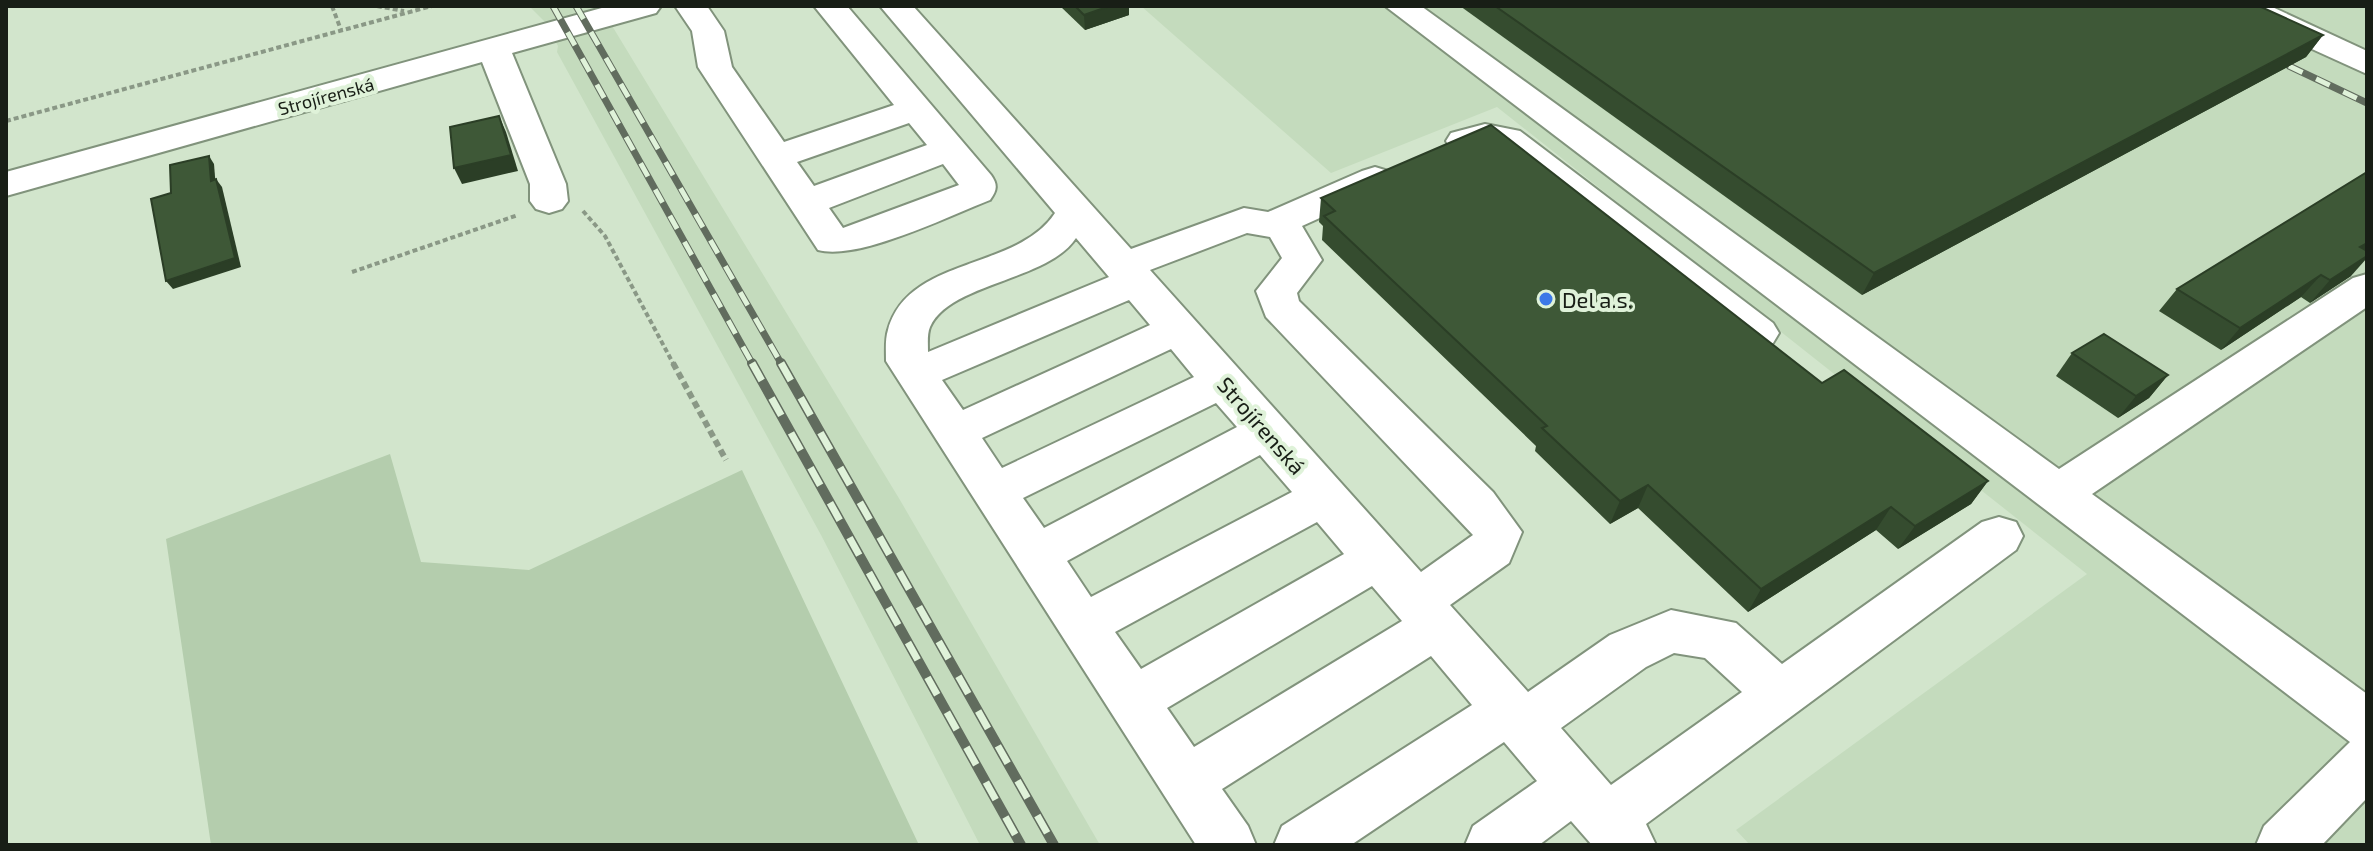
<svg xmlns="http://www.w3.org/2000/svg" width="2373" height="851" viewBox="0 0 2373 851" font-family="'Exo 2',sans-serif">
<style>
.built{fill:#c4dbbd}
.green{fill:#b4cdad}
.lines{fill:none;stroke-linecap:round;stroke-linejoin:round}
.minor-casing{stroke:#81937c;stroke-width:4}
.path-far1{stroke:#8a9886;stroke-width:4;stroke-dasharray:5 3;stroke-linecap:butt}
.path{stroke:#8a9886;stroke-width:6;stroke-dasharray:7 4;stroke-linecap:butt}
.minor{fill:#fff;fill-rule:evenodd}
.rail-far1-casing{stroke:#616c5e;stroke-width:7}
.rail-casing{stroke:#616c5e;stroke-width:10}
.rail-far1{stroke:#dff2d9;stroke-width:5;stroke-dasharray:15;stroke-linecap:butt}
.rail{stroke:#dff2d9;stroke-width:7;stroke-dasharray:20;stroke-linecap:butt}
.wall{fill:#354c2f}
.shaded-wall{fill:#2b3e26}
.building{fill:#3e5837;stroke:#2b3e26;stroke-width:2}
.poi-dot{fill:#3c78e7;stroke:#dff2d9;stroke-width:3}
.labels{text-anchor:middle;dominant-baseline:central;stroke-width:8;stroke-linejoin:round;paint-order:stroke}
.far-street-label{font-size:18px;fill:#181e16;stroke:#dff2d9}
.poi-label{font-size:22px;fill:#181e16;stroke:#dff2d9;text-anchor:start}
.street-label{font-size:22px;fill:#181e16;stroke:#dff2d9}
</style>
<rect width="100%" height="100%" fill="#d2e5cc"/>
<!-- built -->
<g class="built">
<polygon points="529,6 600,6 900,500 1100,845 980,845 821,535 557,52 558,46 545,22"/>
<polygon points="1141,6 2367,6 2367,845 1750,845 1736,830 2087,574 1497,107 1331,173"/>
</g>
<!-- green -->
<polygon class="green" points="390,454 421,562 529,570 742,470 919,845 211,845 166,539"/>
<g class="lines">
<!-- minor casing -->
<g class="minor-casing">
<g id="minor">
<polygon points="609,6 661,6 656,13 512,53 566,184 568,201 562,209 549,213 536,209 530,201 530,184 482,62 6,196 6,172"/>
<path d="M 675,6 L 707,6 L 724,31 L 732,67 L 784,142 L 894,105 L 814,6 L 847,6 L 991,175 C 998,185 997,190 990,200 C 949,216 858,261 818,250 L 698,67 L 692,31 ZM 909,123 L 927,145 L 814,186 L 797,162 ZM 943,164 L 959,185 L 843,228 L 829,208 Z"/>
<path d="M 880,6 L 913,6 L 1131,249 L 1244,208 L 1268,212 L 1362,171 L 1375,167 L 1388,171 L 1393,179 L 1388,187 L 1302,226 L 1322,260 L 1297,293 L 1299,301 L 1493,492 L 1522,532 L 1509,563 L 1450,605 L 1528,692 L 1610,635 L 1671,610 L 1736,623 L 1782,664 L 1982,522 L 1999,517 L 2016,522 L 2023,536 L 2016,550 L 1646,824 L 1656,845 L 1592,845 L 1571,821 L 1539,845 L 1465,845 L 1473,826 L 1537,781 L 1504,742 L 1351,845 L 1274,845 L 1282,826 L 1472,705 L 1431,656 L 1222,789 L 1248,826 L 1256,845 L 1196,845 L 886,361 C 886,351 885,339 888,330 C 908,256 1017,271 1055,213 ZM 1247,233 L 1270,237 L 1282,258 L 1256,291 L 1266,317 L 1473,535 L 1421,572 L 1150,270 ZM 1076,238 L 1109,277 L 928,352 C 928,344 927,334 930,327 C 949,283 1048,281 1076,238 ZM 1129,300 L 1150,325 L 963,410 L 942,380 ZM 1171,349 L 1194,377 L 1002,468 L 982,438 ZM 1216,403 L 1237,427 L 1044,528 L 1023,498 ZM 1260,455 L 1292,492 L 1091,597 L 1067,561 ZM 1317,522 L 1344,554 L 1141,669 L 1115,632 ZM 1372,586 L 1402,621 L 1194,747 L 1167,708 ZM 1674,653 L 1705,658 L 1742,692 L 1611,785 L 1561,728 L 1646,667 Z"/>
<polygon points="1385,6 1421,6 2059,469 2353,278 2367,274 2367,307 2092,494 2367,694 2367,798 2322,845 2256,845 2264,826 2350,742"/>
<polygon points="2228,6 2270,6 2367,51 2367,74 2233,13"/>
<path d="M 1485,124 L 1520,131 L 1773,323 L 1779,333 L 1773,343 L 1758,348 L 1743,343 L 1496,148 C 1480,145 1468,153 1451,149 L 1446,141 L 1451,133 Z"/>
</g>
</g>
<!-- path-far1 -->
<g class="path-far1">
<polyline points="332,6 341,30"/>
<polyline points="377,6 404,11"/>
<polyline points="6,121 432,6"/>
<polyline points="583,211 605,236 674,365"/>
<polyline points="352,272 518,215"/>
</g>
<!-- path -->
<polyline class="path" points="673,363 726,460"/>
<!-- minor -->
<use href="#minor" class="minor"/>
<!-- rail-far1 casing -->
<g class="rail-far1-casing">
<g id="rail-far1">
<polyline points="553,6 753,365"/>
<polyline points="576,6 782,365"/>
<polyline points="2289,66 2367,103"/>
</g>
</g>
<!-- rail casing -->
<g class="rail-casing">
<g id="rail">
<polyline points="752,363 1021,845"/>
<polyline points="781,363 1054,845"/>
</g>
</g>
<!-- rail-far1 -->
<use href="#rail-far1" class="rail-far1"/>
<!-- rail -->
<use href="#rail" class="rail"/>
</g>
<!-- wall -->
<g class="wall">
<polygon points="1060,6 1129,6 1129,15 1085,30"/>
<polygon points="1460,6 2259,6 2323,35 2306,57 1862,295"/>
<polygon points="2367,172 2351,276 2310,303 2301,297 2221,350 2159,311 2177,289"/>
<polygon points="1321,198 1822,383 1988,481 1971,504 1898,549 1876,530 1748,612 1638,508 1610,524 1535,451 1536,446 1322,240 1323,226 1319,222"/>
<polygon points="2072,353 2168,375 2149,398 2118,418 2056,376"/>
</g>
<!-- shaded-wall -->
<g class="shaded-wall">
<polygon points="1110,6 1129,6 1129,15 1085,30 1084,15"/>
<polygon points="2323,35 2306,57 1862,295 1874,273"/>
<polygon points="499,116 506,132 518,171 462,184 454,168"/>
<polygon points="209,156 214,164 216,189 211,181"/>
<polygon points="216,179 222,187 241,267 173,289 166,281"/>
<polygon points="2367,243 2367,252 2360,247"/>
<polygon points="2367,256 2367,258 2351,276 2310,303 2330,280"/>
<polygon points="2321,275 2301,297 2221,350 2240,328"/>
<polygon points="2168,375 2149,398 2118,418 2136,396"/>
<polygon points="1988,481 1971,504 1898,549 1915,526"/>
<polygon points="1648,485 1638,508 1610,524 1620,501"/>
<polygon points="1891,507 1876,530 1748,612 1761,589"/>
</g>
<!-- building -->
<g class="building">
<polygon points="1075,6 1110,6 1084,15"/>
<polygon points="1495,6 2259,6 2323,35 1874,273"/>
<polygon points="499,116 511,155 454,168 450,127"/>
<polygon points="1491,125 1822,383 1844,370 1988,481 1915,526 1891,507 1761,589 1648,485 1620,501 1542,428 1547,426 1324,216 1335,211 1321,198"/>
<polygon points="209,156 211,181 216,179 235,258 166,281 151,199 171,193 170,165"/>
<polygon points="2367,172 2367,243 2360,247 2367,251 2367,256 2330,280 2321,275 2240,328 2177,289"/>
<polygon points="2104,334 2168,375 2136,396 2072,353"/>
</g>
<!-- markers -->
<circle class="poi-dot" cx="1546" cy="299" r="8"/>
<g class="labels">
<!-- far-street labels -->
<g class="far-street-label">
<text transform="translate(326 96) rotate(-15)">Strojírenská</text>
</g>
<!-- poi labels -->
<g class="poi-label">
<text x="1562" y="299">Del a.s.</text>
</g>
<!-- street labels -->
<g class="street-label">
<text transform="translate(1262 425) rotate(49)">Strojírenská</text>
</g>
</g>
<!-- border -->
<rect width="2373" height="851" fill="none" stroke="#181e16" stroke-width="16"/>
</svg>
